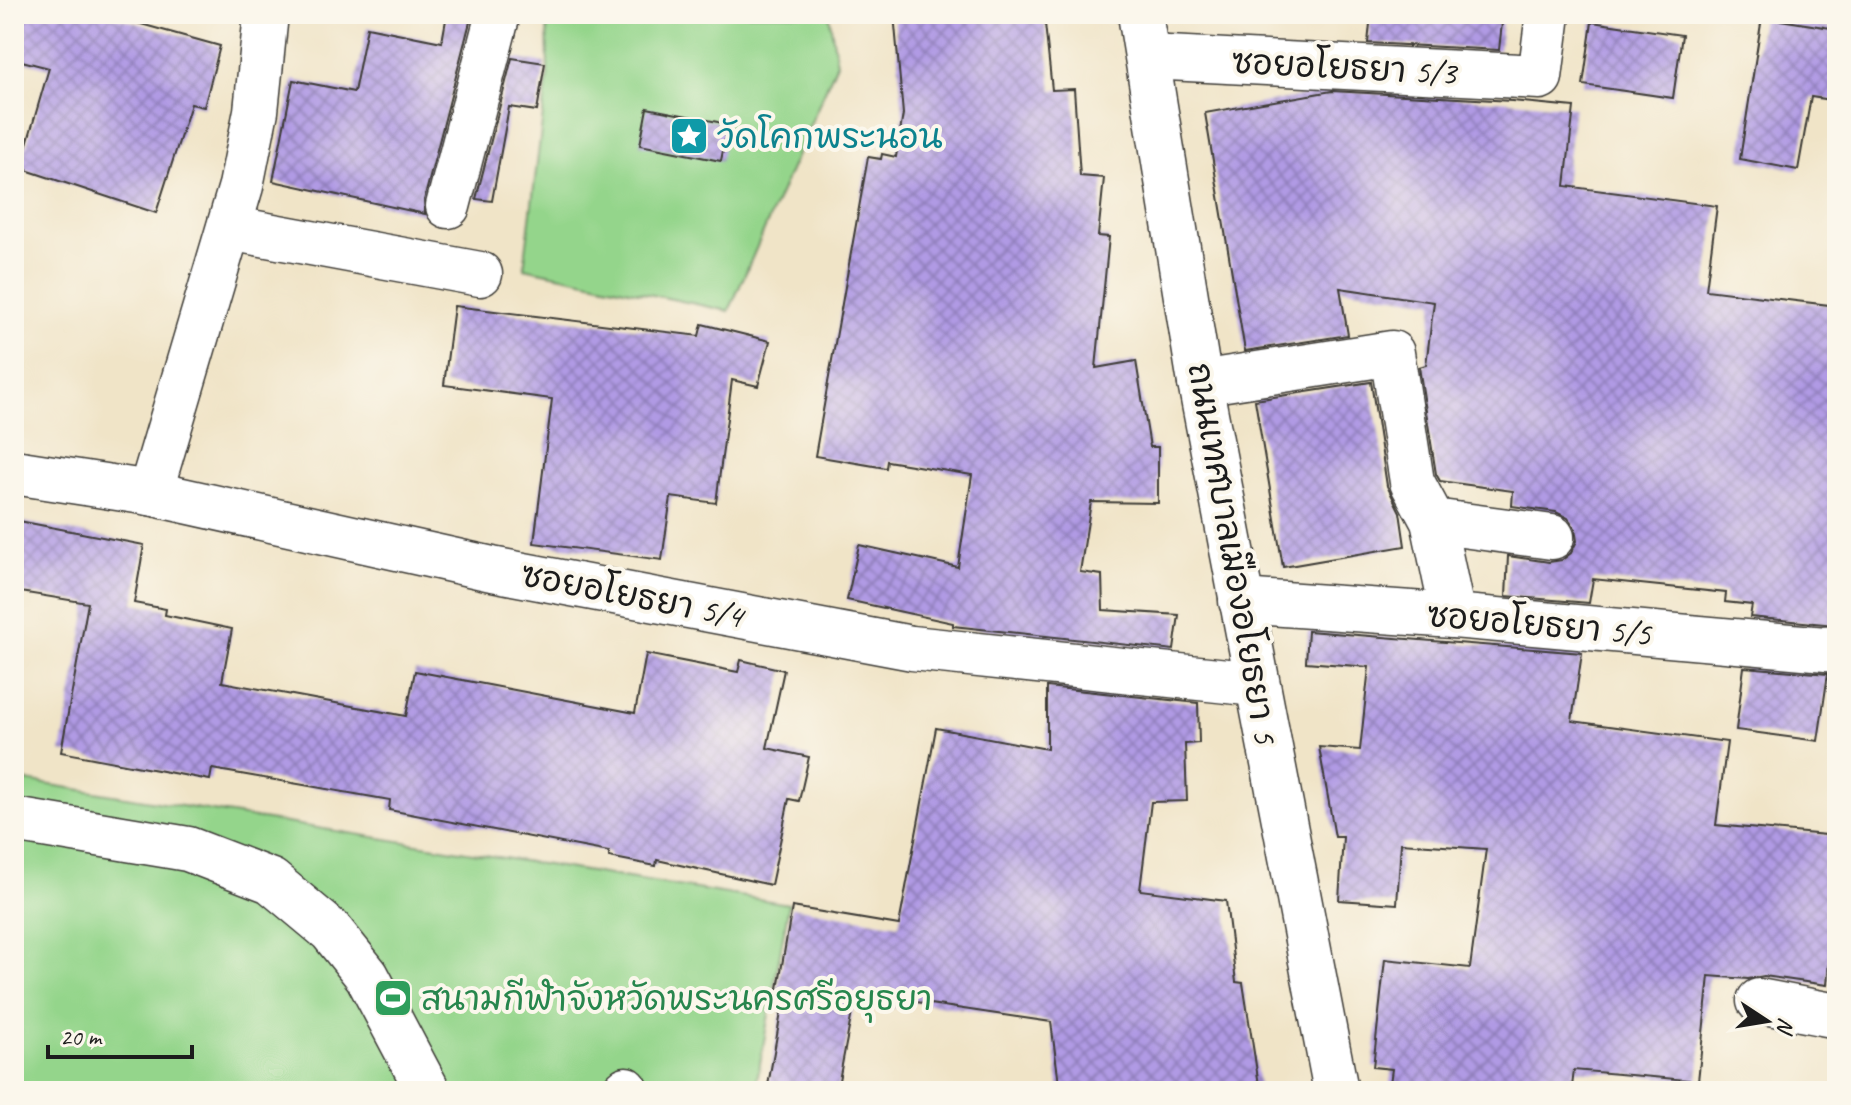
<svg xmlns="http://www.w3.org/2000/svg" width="1851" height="1105" viewBox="0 0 1851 1105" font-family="Caveat,'Playpen Sans Thai',sans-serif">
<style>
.green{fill:#94d58b;stroke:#587854;stroke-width:2}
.building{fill:url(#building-cross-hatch)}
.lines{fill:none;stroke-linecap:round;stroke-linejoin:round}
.minor-casing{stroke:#3c3a36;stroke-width:47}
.minor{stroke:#fff;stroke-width:44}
.labels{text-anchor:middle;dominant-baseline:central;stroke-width:8;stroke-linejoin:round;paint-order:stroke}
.street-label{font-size:34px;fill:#1c1c1c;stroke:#fbf7ec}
.culture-label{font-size:34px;fill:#0d838f;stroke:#fbf7ec;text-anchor:start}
.leisure-label{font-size:34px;fill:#27864d;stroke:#fbf7ec;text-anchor:start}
</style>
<defs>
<pattern id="building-cross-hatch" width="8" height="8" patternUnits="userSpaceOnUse" patternTransform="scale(2)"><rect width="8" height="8" fill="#b09ae4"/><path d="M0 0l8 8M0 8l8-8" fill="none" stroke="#8e7db8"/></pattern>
</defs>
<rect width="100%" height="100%" fill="#fbf7ec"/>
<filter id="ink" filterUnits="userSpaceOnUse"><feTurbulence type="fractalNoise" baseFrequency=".0125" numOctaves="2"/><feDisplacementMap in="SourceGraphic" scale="16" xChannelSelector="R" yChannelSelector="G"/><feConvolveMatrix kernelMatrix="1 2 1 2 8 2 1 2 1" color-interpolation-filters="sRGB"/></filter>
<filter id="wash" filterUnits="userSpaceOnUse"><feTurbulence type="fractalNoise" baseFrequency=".006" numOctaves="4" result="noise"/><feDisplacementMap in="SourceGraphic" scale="32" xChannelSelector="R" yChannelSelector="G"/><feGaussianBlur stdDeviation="1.8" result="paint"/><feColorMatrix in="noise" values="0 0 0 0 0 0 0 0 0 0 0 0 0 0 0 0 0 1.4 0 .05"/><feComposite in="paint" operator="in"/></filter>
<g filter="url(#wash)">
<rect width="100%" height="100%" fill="#f0e4c7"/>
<!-- green -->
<g class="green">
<polygon points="547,14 829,14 837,63 729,311 524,268 548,74"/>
<polygon points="14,779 789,904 755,1091 14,1091"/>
</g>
<g id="blocks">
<!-- building -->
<g class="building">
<polygon points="20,14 105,14 220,46 204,107 191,104 156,213 20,168 49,68 14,59 14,40"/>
<polygon points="447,14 472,14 424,200 425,214 273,181 293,80 354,92 367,27 442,42"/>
<polygon points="894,14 1044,14 1052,90 1074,89 1080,176 1104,178 1098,236 1109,237 1096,368 1136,361 1150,447 1158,447 1158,503 1091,502 1080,572 1102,575 1103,610 1179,615 1174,650 953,626 953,623 847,600 859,545 958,567 972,475 887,461 886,468 815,456 868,157 881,159 882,154 896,157 903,114"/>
<polygon points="1371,14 1503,14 1499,50 1368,43"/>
<polygon points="1762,17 1837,29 1837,101 1811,97 1798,170 1740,159"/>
<polygon points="1592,22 1682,35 1673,98 1583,85"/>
<polygon points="512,58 545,63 537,111 509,107 492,201 476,199"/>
<polygon points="1332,91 1512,101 1574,107 1565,186 1717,206 1706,290 1837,306 1837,609 1835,625 1750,617 1752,605 1725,602 1726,593 1593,579 1589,603 1506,596 1508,556 1549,562 1562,560 1571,553 1577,541 1575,528 1568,518 1556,512 1512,506 1513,491 1440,481 1436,474 1419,367 1426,365 1434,302 1340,288 1348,335 1245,351 1205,113"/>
<polygon points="647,108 728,124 721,161 640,145"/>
<polygon points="454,306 699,336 702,324 770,341 758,386 732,380 716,503 671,497 662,560 534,543 552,399 444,385"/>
<polygon points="1371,382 1387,486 1400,512 1405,546 1283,567 1255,400"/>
<polygon points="14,520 144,545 134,603 166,609 165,615 232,629 222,682 406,716 415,671 635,713 646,654 738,672 741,660 784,670 767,748 809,757 799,801 789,799 771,885 657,860 656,866 609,857 609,852 389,810 390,800 212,769 210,780 61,752 88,603 14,591"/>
<polygon points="1308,631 1582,653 1572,721 1727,742 1716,825 1837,836 1837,903 1834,903 1827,985 1764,976 1748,979 1709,976 1698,1081 1574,1070 1572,1087 1526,1083 1525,1091 1389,1091 1392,1069 1373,1067 1385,959 1470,968 1486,849 1401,843 1397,904 1339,900 1343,837 1335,837 1319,747 1360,750 1369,667 1306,662"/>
<polygon points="1744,667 1828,674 1818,741 1736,730"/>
<polygon points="1047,687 1198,703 1199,743 1185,744 1187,801 1151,802 1140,890 1226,901 1236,982 1243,983 1260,1091 1060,1091 1051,1022 896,999 895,1008 854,1002 837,1091 767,1091 782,1007 775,1006 792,907 899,925 936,728 1047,749"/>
</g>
</g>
</g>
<g filter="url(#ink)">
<use href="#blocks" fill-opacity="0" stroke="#3c3a36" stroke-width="2"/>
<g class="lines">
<!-- minor casing -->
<g class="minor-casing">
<g id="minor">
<polyline points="1140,14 1200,383 1336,1091"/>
<polyline points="1148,57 1540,77 1548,14"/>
<polyline points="448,206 498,14"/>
<polyline points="229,228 480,274"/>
<polyline points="1200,383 1392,353 1412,482 1433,521 1453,616"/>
<polyline points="14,472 150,493 492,569 912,648 1256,684"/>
<polyline points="150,493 241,186 256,111 266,14"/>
<polyline points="1433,521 1552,537"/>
<polyline points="1241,601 1453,616 1837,650"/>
<polyline points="14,820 188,849 271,881 331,931 367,976 428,1091"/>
<polyline points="1759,1001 1837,1016"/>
<polyline points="624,1091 626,1089"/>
</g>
</g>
<!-- minor -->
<use href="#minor" class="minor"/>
</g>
</g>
<!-- icons -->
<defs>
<g id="sight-square" transform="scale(2)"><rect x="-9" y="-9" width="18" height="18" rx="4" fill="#0f9aa8" stroke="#fbf7ec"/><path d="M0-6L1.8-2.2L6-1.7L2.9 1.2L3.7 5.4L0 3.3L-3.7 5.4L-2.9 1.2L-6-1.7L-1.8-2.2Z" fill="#fff"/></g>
<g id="stadium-square" transform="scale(2)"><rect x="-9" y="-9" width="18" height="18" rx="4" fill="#2e9e5b" stroke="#fbf7ec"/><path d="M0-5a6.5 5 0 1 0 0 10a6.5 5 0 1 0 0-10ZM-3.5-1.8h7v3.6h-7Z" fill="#fff"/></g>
</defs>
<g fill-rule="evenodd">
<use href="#sight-square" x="689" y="136"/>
<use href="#stadium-square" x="393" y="998"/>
</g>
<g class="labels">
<!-- street labels -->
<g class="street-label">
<text transform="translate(1344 67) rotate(3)">ซอยอโยธยา 5/3</text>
<text transform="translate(1233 553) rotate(80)">ถนนเทศบาลเมืองอโยธยา 5</text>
<text transform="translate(632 595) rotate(11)">ซอยอโยธยา 5/4</text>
<text transform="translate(1539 624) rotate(5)">ซอยอโยธยา 5/5</text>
</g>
<!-- culture labels -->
<g class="culture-label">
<text x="717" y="136">วัดโคกพระนอน</text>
</g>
<!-- leisure labels -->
<g class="leisure-label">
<text x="421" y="998">สนามกีฬาจังหวัดพระนครศรีอยุธยา</text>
</g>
</g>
<!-- margin -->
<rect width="1851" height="1105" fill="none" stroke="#fbf7ec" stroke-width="48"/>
<!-- north arrow -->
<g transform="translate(1767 1021) rotate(102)" stroke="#fbf7ec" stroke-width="6" paint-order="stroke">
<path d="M0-6L14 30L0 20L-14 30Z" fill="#1c1c1c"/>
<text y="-12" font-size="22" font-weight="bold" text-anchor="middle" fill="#1c1c1c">N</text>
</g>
<!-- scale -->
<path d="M48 1045v12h144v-12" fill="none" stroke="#1c1c1c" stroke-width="4"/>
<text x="60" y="1045" font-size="24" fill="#1c1c1c" stroke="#fbf7ec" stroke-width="6" paint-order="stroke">20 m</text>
</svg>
